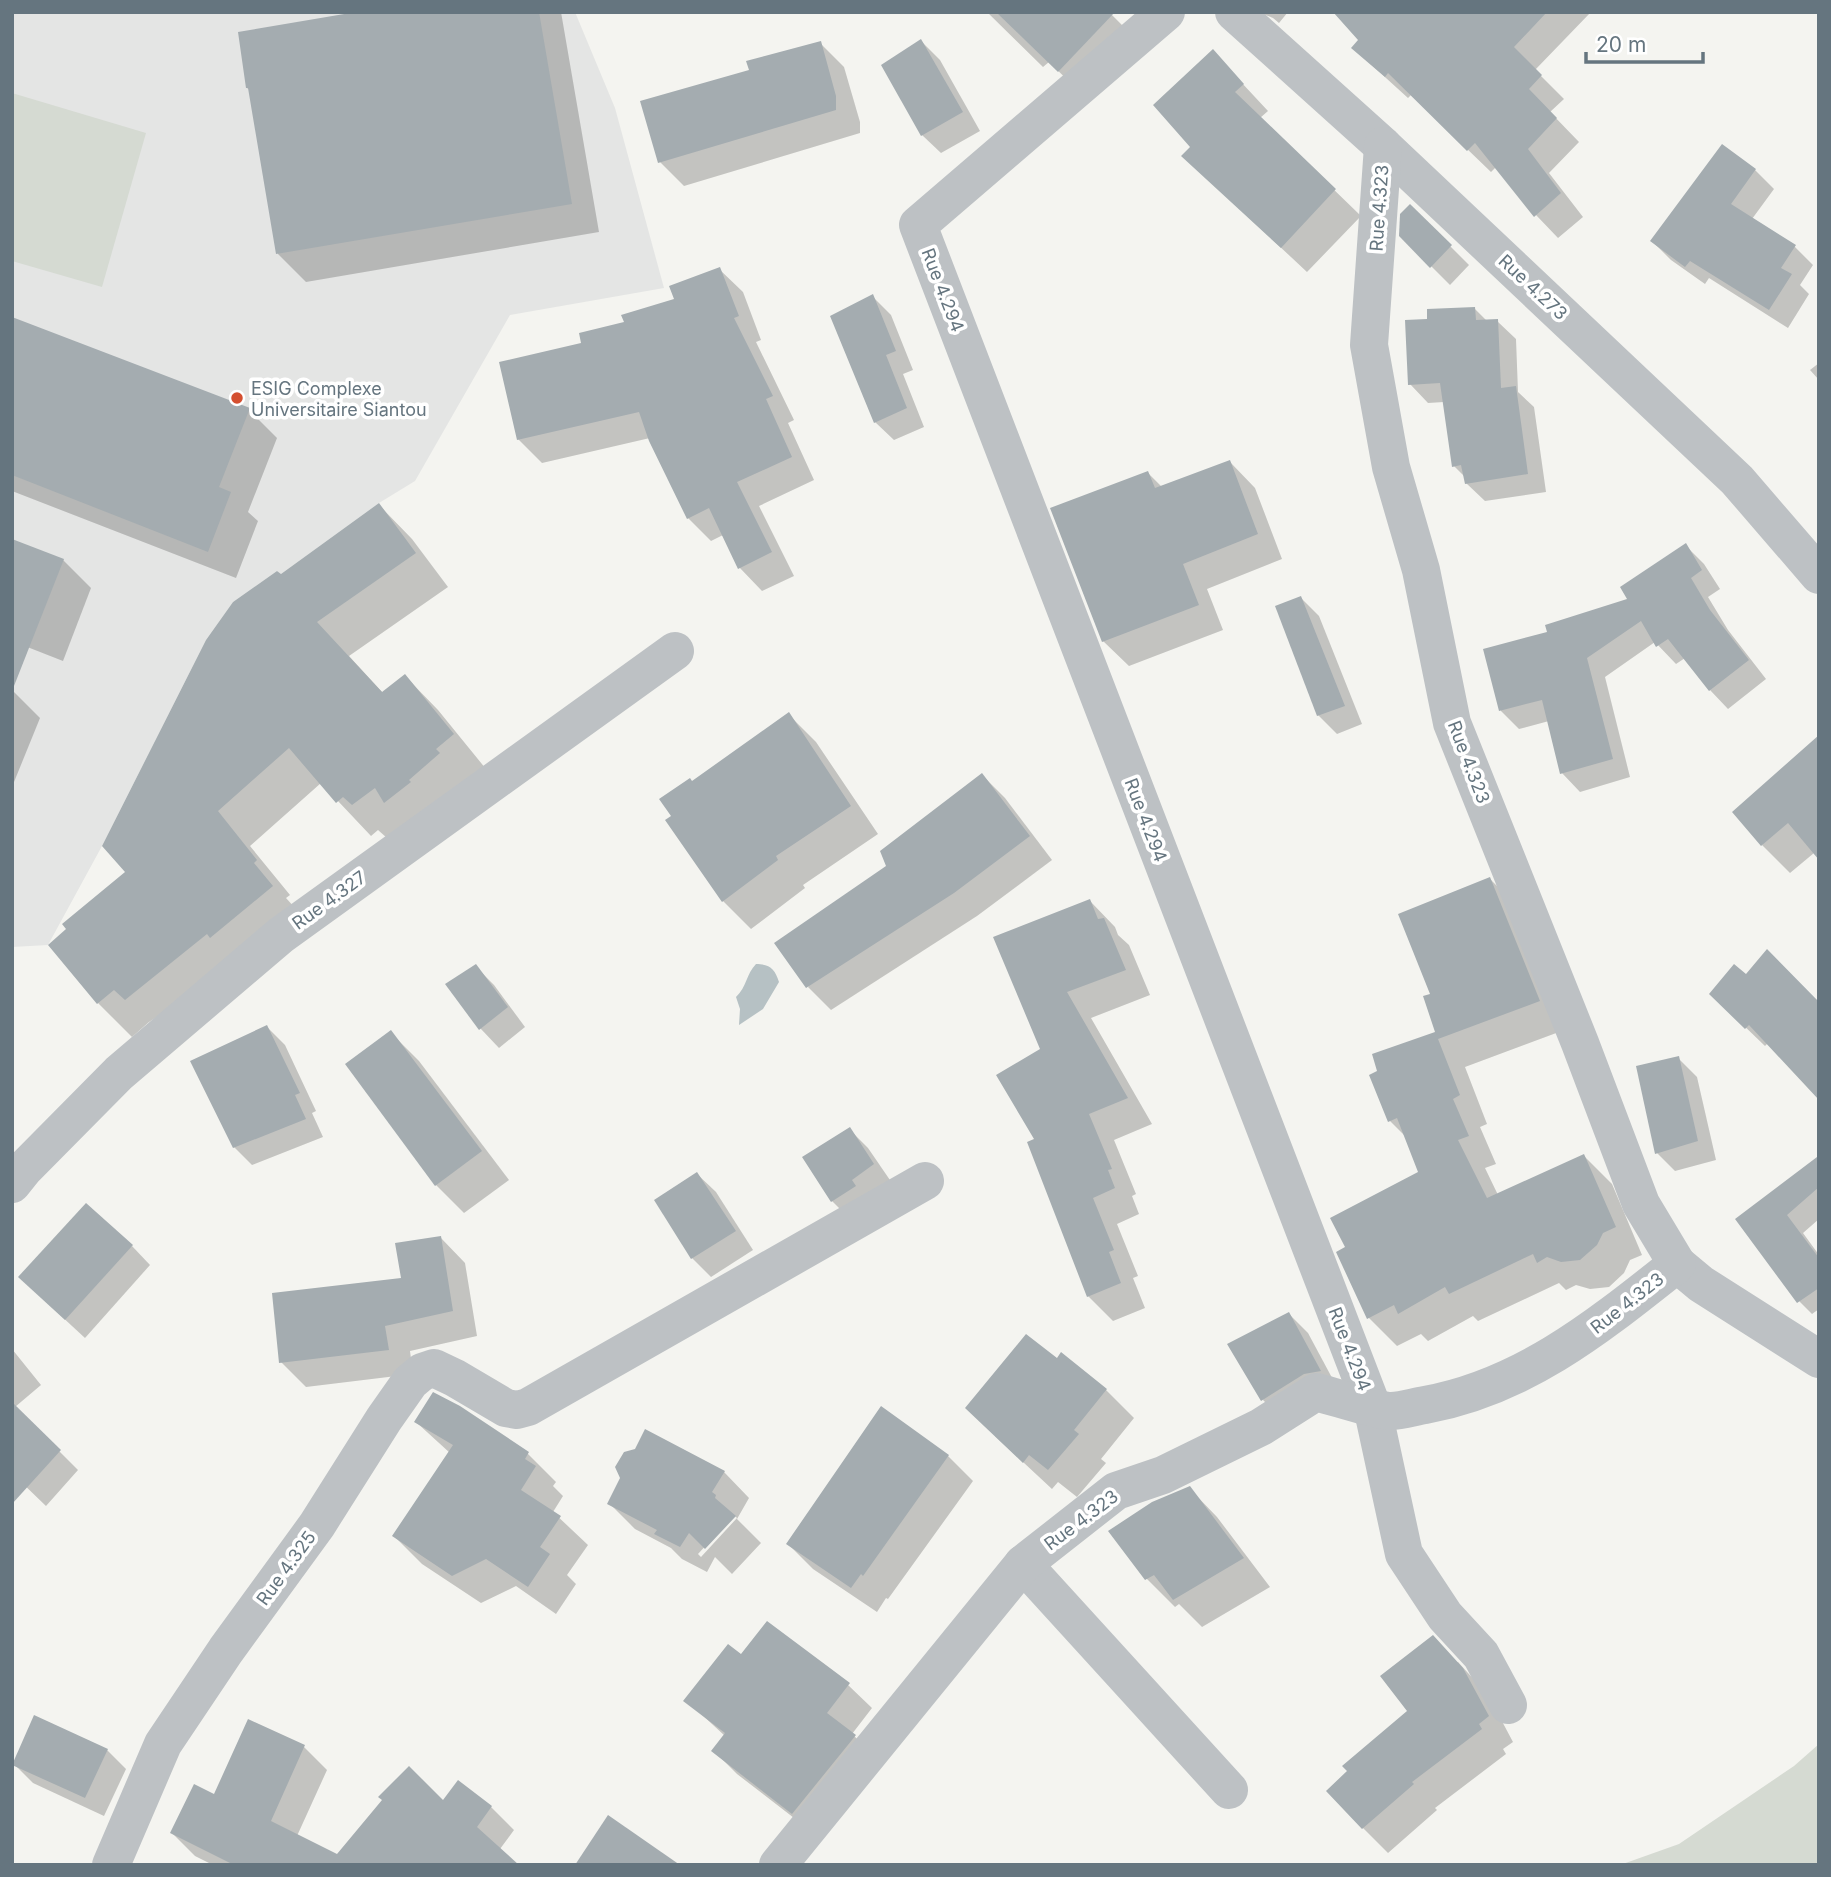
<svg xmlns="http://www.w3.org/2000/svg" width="1831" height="1877" viewBox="0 0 1831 1877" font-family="Inter,sans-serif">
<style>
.built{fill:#e4e5e4}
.green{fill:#d5dad2}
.water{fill:#b6c1c4}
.shadow{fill:#0003;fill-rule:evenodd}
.building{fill:#a4acb0}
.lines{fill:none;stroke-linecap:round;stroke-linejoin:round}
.street{stroke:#bdc1c4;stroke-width:38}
.poi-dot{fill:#d44f30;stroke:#fff;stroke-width:2.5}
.labels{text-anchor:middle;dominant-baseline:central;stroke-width:7;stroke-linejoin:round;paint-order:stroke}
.street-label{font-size:18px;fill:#65757f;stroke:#fff}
.poi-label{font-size:18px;fill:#65757f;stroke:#fff;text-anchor:start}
</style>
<rect width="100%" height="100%" fill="#f4f4f0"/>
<!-- built -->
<polygon class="built" points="12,12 575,12 615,108 664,288 510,315 415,481 379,503 281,574 277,571 233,602 206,640 102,846 48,945 12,947"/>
<!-- green -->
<g class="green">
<polygon points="12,93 146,133 102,287 12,261"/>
<polygon points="1819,1744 1819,1865 1620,1865 1679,1844 1794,1766"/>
</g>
<!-- water -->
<path class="water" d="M 756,964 C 770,964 775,969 779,982 L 763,1009 L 739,1025 L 740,1009 L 736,997 C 747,987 746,974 756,964 Z"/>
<!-- shadow -->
<g class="shadow">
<polygon points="367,12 561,12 599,232 306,282 278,254 250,90 247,88"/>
<polygon points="987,12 1109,12 1124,27 1084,96 1049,62 1043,67"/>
<polygon points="1258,12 1288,12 1279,23 1273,18"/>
<polygon points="1335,12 1591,12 1535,70 1564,99 1550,112 1579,142 1549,173 1583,217 1558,238 1536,215 1496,167 1491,172 1411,95 1408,98 1353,48 1360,40"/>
<polygon points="921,41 940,60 980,131 941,153 922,135"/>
<polygon points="820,43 844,67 860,122 860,133 684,186 660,162 751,71"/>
<polygon points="1213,52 1268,111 1260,118 1361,216 1307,272 1183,156 1192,147"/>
<polygon points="1722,147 1755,170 1774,189 1752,219 1795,247 1813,265 1800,285 1809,294 1788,328 1709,278 1705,284 1671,260 1652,241"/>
<polygon points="1410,206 1469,265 1450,285 1400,235"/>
<polygon points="719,269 743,292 761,340 756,342 794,420 788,423 814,480 759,506 794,576 762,591 739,567 723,535 711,541 688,518 650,438 542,463 518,439 584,345 677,300"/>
<polygon points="873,297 891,315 913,370 903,374 924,427 894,440 875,422"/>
<polygon points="1474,308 1487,321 1497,321 1516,339 1518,392 1534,407 1546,492 1485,501 1466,483 1465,477 1454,466 1444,402 1428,403 1410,384 1429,320"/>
<polygon points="12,319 249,410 277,438 248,512 258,521 236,578 12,491"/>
<polygon points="1819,363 1819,380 1810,370"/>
<polygon points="1230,462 1255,488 1282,559 1207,589 1223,630 1129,666 1103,641 1148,473 1162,487"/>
<polygon points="379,505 412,539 448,587 349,656 383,693 405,676 438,710 486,769 387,838 378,830 371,836 321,783 250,846 290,895 286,898 306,920 149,1022 132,1037 98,1003 127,872 281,577"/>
<polygon points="1686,546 1704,564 1720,589 1708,597 1728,630 1766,679 1728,709 1710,690 1685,658 1676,664 1655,642 1605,677 1630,777 1580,792 1562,773 1549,721 1519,729 1501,711 1485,650 1549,633 1630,600"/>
<polygon points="63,560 91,588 63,661 12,641"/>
<polygon points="1301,598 1319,616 1362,724 1337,734 1318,715"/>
<polygon points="12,690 40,718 12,787"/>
<polygon points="788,714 816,742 878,834 803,885 805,888 751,929 723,901 673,816 693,783"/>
<polygon points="1812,743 1814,853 1790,873 1762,845"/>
<polygon points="982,775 1005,798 1052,860 977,916 831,1010 808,987 888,867"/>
<polygon points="1490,879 1518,907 1567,1029 1465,1067 1487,1124 1480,1127 1496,1164 1485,1168 1498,1195 1584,1156 1612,1184 1642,1255 1630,1260 1624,1273 1609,1287 1590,1289 1576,1285 1566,1290 1559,1283 1478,1321 1473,1316 1428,1341 1421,1334 1397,1346 1369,1318 1338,1252 1347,1247 1420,1173 1406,1137 1390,1121 1437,1033 1432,995"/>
<polygon points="1090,901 1115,927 1118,935 1129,945 1150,995 1091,1018 1152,1124 1114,1140 1136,1194 1132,1196 1139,1214 1117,1224 1138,1276 1133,1278 1145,1308 1113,1321 1088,1296 1037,1140 1042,1050"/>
<polygon points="475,966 494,985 525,1027 499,1048 481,1029 447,984"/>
<polygon points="1734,966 1768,1043 1765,1046 1711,994"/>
<polygon points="267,1027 285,1045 316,1111 312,1113 323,1137 252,1165 234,1147"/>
<polygon points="391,1033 419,1061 509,1180 464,1213 436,1185"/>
<polygon points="1678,1058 1697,1077 1716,1160 1675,1171 1657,1153"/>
<polygon points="850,1130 868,1148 892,1183 851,1220 832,1201"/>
<polygon points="1819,1161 1819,1219 1803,1233 1819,1255 1819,1309 1812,1314 1795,1297 1737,1220"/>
<polygon points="697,1174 716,1192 753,1250 711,1277 692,1258"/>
<polygon points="440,1237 465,1263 477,1336 410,1351 413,1374 306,1387 281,1362 403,1279"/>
<polygon points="132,1246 150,1265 85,1338 45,1301"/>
<polygon points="1289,1314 1308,1333 1338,1389 1281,1418 1263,1400"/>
<polygon points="12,1349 41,1385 15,1407 78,1470 46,1506 18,1479 12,1484"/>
<polygon points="1062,1355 1106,1390 1134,1418 1101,1459 1106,1463 1077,1497 1058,1482 1052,1489 995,1436"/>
<polygon points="882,1409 948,1456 973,1481 888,1599 886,1598 877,1612 813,1569 788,1544"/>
<polygon points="416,1422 528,1454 556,1482 553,1486 563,1496 553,1512 588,1545 567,1575 576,1584 556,1614 516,1586 481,1603 422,1564 394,1536 450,1453"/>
<path d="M 724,1472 L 749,1498 L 737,1519 L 761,1543 L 732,1574 L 715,1557 L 707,1572 L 682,1559 L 671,1548 L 635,1529 L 609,1503 L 622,1478 ZM 734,1515 L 737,1518 L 701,1557 L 698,1554 Z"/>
<polygon points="1189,1488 1217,1517 1270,1587 1202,1627 1179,1604 1175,1607 1147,1579 1110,1532"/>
<polygon points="742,1656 848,1685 872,1708 852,1734 878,1759 816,1835 737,1774 714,1751 725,1736 686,1700"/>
<polygon points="1458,1662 1488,1695 1513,1742 1503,1749 1506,1754 1435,1808 1437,1810 1388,1853 1363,1828 1350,1771"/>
<polygon points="304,1747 327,1770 297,1836 338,1856 443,1803 458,1782 491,1807 514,1830 500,1849 517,1865 213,1865 195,1856 172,1833 215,1796"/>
<polygon points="107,1750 126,1769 104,1816 33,1783 14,1764"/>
</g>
<!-- building -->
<g class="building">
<polygon points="356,12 539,12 572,204 276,254 248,88 246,88 238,32"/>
<polygon points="996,12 1115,12 1058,72"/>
<polygon points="1333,12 1547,12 1514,47 1542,75 1529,89 1557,118 1528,149 1561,193 1534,217 1475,143 1467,151 1388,73 1385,77 1351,48 1358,40"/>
<polygon points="921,39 963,112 921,136 881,65"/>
<polygon points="821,41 836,96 836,110 658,163 640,101 749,70 746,61"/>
<polygon points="1213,49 1244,84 1235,92 1336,189 1281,248 1181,156 1190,147 1153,105"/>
<polygon points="1722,144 1756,169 1731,204 1796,245 1781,268 1792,274 1769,310 1690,261 1685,267 1650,241"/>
<polygon points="1410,204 1452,245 1430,268 1399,236 1400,214"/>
<polygon points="720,267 739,316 734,318 773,396 766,399 792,457 737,482 772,552 738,569 709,508 687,519 649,441 639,412 517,440 499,362 581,343 579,333 624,322 621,315 674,299 669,286"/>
<polygon points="873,294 896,351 886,355 907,408 874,423 830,316"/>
<polygon points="1475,307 1476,320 1498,319 1501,388 1516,386 1528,474 1465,484 1461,465 1452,467 1440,383 1408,385 1405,320 1427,319 1427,309"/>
<polygon points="12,317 250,408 219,487 231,492 208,552 12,475"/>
<polygon points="1230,460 1258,534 1183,564 1199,605 1102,642 1050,508 1148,471 1155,488"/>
<polygon points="379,503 416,553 317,622 382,692 405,674 454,734 436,749 440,753 409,780 411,782 384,803 375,788 352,805 343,797 336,803 289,748 218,811 257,860 254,863 273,886 210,938 207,934 125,1000 114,990 97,1004 48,945 66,929 62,924 125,872 102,846 206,640 233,602 277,571 281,574"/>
<polygon points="12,539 64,559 14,686 12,685"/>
<polygon points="1686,543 1702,570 1691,578 1710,610 1749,660 1709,691 1668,639 1656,647 1641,621 1587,658 1613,759 1560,774 1542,700 1499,711 1483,649 1547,632 1545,625 1627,599 1620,587"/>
<polygon points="1301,596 1345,706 1317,716 1275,606"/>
<polygon points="789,712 851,806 776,856 778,860 722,902 665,820 671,816 659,799 690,778 692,781"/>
<polygon points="1819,735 1819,860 1788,823 1761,846 1732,812"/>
<polygon points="982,773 1030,836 954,893 806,988 774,943 886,866 880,851"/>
<polygon points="1490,877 1540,1001 1438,1039 1460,1095 1453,1099 1469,1136 1458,1140 1487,1198 1584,1154 1616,1227 1603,1233 1597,1245 1580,1260 1561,1262 1547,1257 1537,1263 1533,1254 1449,1294 1445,1287 1398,1314 1394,1305 1367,1319 1336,1252 1345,1247 1330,1218 1418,1172 1397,1118 1388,1122 1369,1075 1377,1071 1372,1054 1435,1032 1423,996 1430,994 1398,914"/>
<polygon points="1090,899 1098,919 1104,918 1126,970 1067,992 1128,1098 1089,1114 1112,1169 1108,1170 1115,1188 1093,1198 1114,1250 1109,1252 1121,1283 1087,1297 1027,1142 1034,1139 996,1075 1040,1049 993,937"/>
<polygon points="1767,949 1819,1002 1819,1100 1749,1025 1745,1029 1709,994 1734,964 1746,974"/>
<polygon points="476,964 508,1007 479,1030 445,984"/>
<polygon points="267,1025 300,1093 295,1095 306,1119 233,1148 190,1061"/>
<polygon points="391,1030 482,1151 435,1186 345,1064"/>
<polygon points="1679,1056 1698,1141 1655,1154 1636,1066"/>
<polygon points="850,1127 874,1164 852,1180 856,1186 831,1202 802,1157"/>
<polygon points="1817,1157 1819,1159 1819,1187 1787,1215 1819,1258 1819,1288 1797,1303 1735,1219"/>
<polygon points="697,1172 736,1231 691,1259 654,1200"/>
<polygon points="86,1203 133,1245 65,1320 18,1277"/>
<polygon points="441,1236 453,1311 385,1326 389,1350 279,1363 272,1293 401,1278 395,1243"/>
<polygon points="1289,1312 1321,1371 1304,1374 1261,1401 1227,1344"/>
<polygon points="1026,1334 1057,1358 1061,1352 1107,1389 1074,1430 1079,1434 1048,1470 1029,1455 1023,1463 965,1408"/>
<polygon points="433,1392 460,1406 529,1452 525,1459 536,1466 521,1490 561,1516 540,1547 550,1554 528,1587 486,1559 452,1576 392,1536 453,1445 414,1422"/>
<polygon points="12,1402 61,1450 12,1504"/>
<polygon points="881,1406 949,1455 863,1576 861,1574 851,1588 786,1544"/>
<polygon points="645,1429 725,1471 712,1492 716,1495 715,1498 736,1516 705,1549 689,1533 680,1547 654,1534 657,1530 607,1504 620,1478 615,1467 624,1452 635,1449"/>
<polygon points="1190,1486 1244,1558 1173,1600 1154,1575 1145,1580 1108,1531 1152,1502"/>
<polygon points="767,1621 850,1683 827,1713 856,1735 792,1814 711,1751 725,1733 683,1701 728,1644 741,1654"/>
<polygon points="1433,1635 1463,1668 1489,1716 1479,1724 1482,1729 1412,1782 1414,1784 1362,1829 1326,1791 1347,1771 1342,1766 1407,1711 1380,1676"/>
<polygon points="34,1715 108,1749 85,1798 12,1765"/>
<polygon points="248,1719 305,1745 271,1821 337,1854 382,1800 378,1797 409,1766 443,1800 458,1780 492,1806 477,1827 519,1865 234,1865 170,1833 194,1784 214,1794"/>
<polygon points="608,1815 680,1865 575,1865"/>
</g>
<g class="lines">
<!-- street -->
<g class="street">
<polyline points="1166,12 918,225 1372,1406 1404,1554 1445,1616 1481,1655 1508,1705"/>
<polyline points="1234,12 1383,146 1737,480 1819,575"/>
<polyline points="12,1184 24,1169 119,1073 281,935 675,651"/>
<polyline points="1677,1264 1701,1284 1819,1359"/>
<polyline points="1023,1564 1229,1790"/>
<polyline points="111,1865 163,1744 226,1650 317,1525 384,1419 410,1382 422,1372 434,1368 455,1378 506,1408 517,1410 528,1407 925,1181"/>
<path d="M 778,1865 L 1023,1564 L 1116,1491 L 1163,1475 L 1261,1427 L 1316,1392 C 1339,1398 1364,1407 1388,1411 C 1399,1412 1413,1407 1425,1405 C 1525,1387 1600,1325 1677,1264 L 1641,1204 L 1580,1043 L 1452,723 L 1421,570 L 1391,467 L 1369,345 L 1383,146"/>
</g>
</g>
<!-- markers -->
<circle class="poi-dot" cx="237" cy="398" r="7"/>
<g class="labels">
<!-- street labels -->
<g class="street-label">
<text transform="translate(1379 208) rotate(-86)">Rue 4.323</text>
<text transform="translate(1533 287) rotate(43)">Rue 4.273</text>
<text transform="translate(943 290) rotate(69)">Rue 4.294</text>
<text transform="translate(1469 762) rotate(69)">Rue 4.323</text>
<text transform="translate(1146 820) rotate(69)">Rue 4.294</text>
<text transform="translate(329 900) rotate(-36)">Rue 4.327</text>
<text transform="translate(1627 1303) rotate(-38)">Rue 4.323</text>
<text transform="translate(1350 1349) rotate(69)">Rue 4.294</text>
<text transform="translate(1081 1520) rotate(-37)">Rue 4.323</text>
<text transform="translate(286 1568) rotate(-54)">Rue 4.325</text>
</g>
<!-- poi labels -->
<g class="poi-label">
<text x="251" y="388">ESIG Complexe<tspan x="251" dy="21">Universitaire Siantou</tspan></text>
</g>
</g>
<!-- border -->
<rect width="1831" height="1877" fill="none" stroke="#65757f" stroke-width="28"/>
<!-- scale -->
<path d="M1586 52v10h117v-10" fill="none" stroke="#65757f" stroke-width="3.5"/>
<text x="1596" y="52" font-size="21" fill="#65757f" stroke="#ffffff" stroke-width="5" paint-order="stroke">20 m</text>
</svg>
